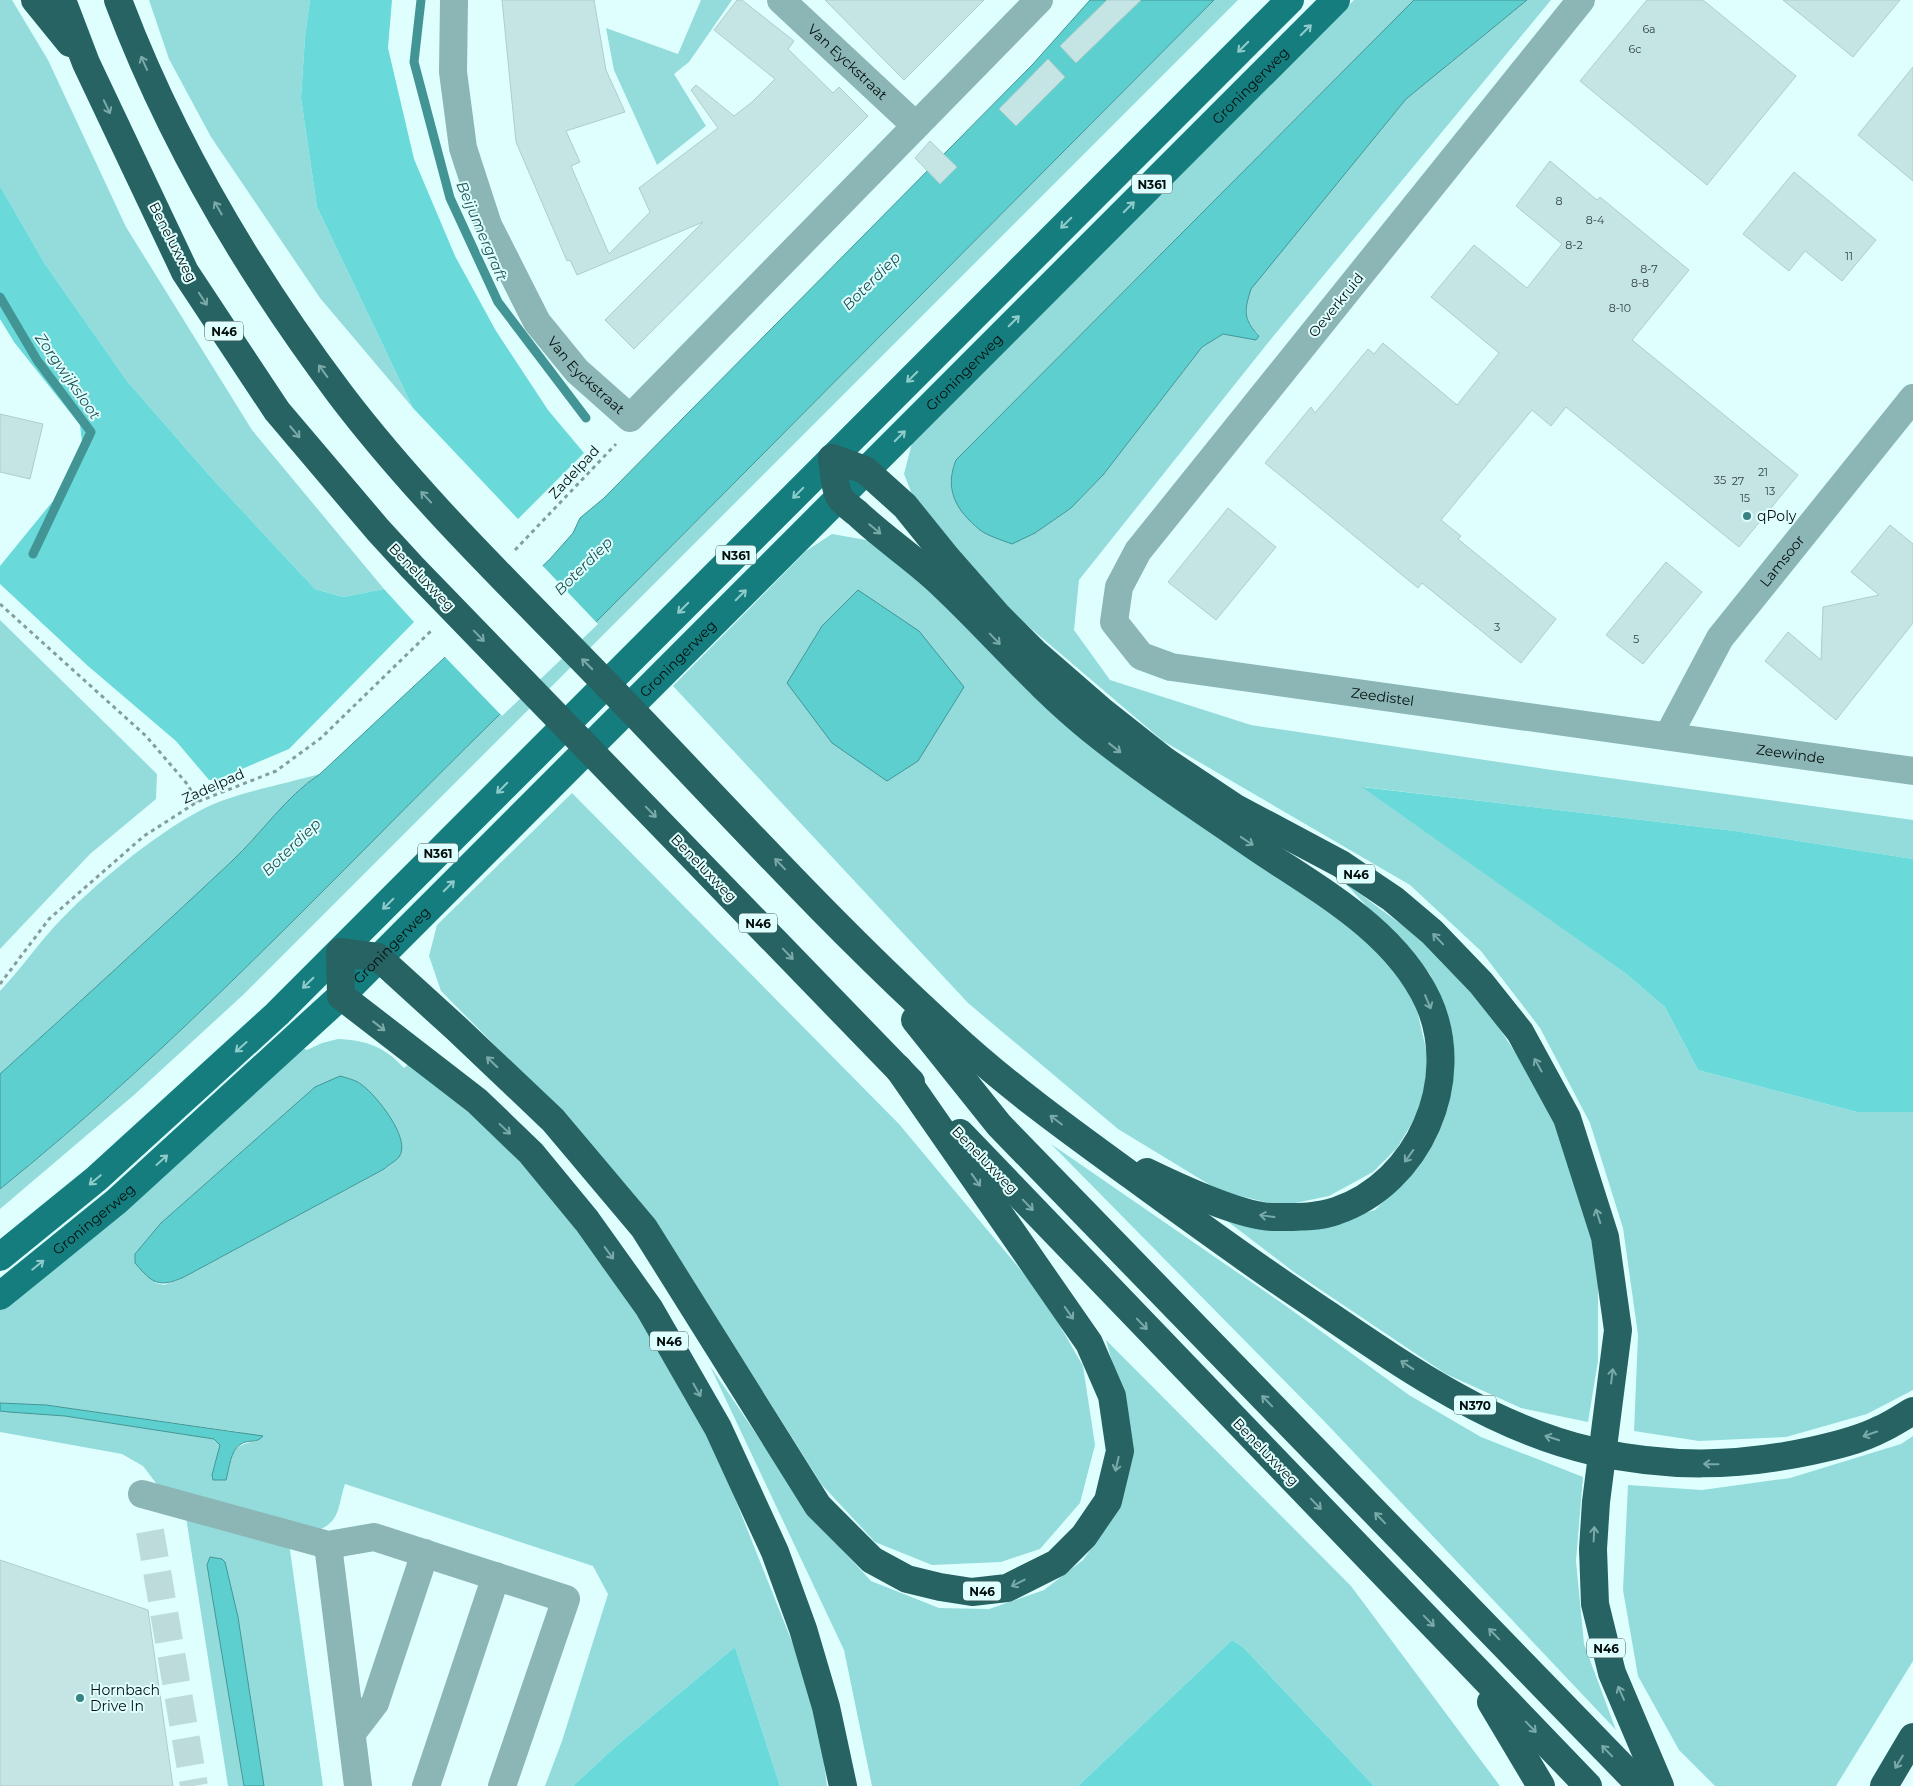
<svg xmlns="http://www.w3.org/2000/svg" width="1913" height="1786" viewBox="0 0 1913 1786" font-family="Montserrat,sans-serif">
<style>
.green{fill:#94dcdc;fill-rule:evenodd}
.forest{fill:#69d9d9}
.water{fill:#5ecfcf;stroke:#439595}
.pier{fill:#dfffff}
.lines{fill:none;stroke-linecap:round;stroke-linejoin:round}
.stream{stroke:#439595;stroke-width:9}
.building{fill:#c5e5e4;stroke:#aecccc}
.minor-tunnel{stroke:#bedbdb;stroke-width:28;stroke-dasharray:28 14;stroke-linecap:butt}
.path{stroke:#869d9d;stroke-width:3;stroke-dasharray:4 4;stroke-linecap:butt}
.minor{stroke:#8bb6b5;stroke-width:28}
.major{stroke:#167d7e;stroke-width:28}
.highway{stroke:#276363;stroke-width:28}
.oneway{stroke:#8fcbcb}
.oneway2{stroke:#7aa9a9}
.poi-dot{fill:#398282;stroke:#dfffff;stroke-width:2}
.labels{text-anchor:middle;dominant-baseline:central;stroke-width:4;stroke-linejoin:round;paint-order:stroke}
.number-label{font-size:11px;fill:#344444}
.shield{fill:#dfffff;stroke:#465656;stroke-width:1}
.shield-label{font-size:12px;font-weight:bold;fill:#040e0e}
.street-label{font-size:14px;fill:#040e0e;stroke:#dfffff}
.poi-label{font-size:14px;fill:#040e0e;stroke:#dfffff;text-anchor:start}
.water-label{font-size:15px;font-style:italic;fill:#235454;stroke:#dfffff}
</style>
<rect width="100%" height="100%" fill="#dfffff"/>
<!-- green -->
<g class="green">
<polygon points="0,0 12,0 48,60 126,227 252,430 384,589 343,597 315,589 208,474 127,381 45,264 0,186"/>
<polygon points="149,0 310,0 305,37 301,98 317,207 413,408 320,298 211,137 169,59"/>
<polygon points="701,0 732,0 689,62 674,74 706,126 657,165 614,70 606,28 678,54"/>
<path d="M 1214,0 L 1238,0 L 243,995 L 134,1095 L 0,1209 L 0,1189 C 178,1046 333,878 496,718 C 531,684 567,651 601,617 Z"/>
<path d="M 1354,0 L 1414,0 L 956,460 C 942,495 959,507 981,531 L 1035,533 L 1071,508 L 1103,475 L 1202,347 L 1223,334 L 1259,335 C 1243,319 1245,311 1250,289 L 1406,99 L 1527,0 L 1551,0 L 1267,344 L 1079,580 L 1074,630 L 1110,680 L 1251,725 L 1552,770 L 1913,820 L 1913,859 L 1735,831 L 1364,787 L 1625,973 L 1665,1007 L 1698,1070 L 1857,1112 L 1913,1112 L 1913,1390 L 1867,1414 L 1786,1437 L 1699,1441 L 1634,1431 L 1638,1335 L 1623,1228 L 1590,1123 L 1540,1028 L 1481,951 L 1410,885 L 1163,741 L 1015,615 L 915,502 L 904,474 L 913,439 Z"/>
<polygon points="832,534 872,541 1371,941 1415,1001 1428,1058 1422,1106 1397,1148 1373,1172 1329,1196 1281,1206 1220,1191 1118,1129 968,1003 673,686 806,551"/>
<polygon points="0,620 157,774 156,799 90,854 0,949"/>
<path d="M 320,774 C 285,797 262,833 231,862 C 155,933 78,1004 0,1074 L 0,991 C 19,971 35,948 54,927 C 92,886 153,835 203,809 C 235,793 284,784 320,774 Z"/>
<polygon points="572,793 899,1124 1044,1298 1083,1366 1095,1445 1080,1503 1040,1549 1001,1562 932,1565 875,1542 822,1485 671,1246 557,1108 441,991 429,956 437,925"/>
<polygon points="1344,882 1422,940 1486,1008 1547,1101 1586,1200 1598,1281 1598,1361 1588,1422 1521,1408 1446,1374 1294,1272 1227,1221 1301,1231 1375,1210 1416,1169 1448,1107 1452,1039 1430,974"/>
<path d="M 338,1039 C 366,1040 385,1047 404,1068 L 410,1063 L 527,1158 L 640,1319 L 718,1456 L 816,1702 L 827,1786 L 780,1786 L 735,1647 L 615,1747 L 573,1786 L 545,1786 L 562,1741 L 608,1594 L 593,1566 L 345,1484 C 338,1504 341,1522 318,1530 L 162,1491 L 143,1466 L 122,1454 L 0,1432 L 0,1411 L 65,1416 L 214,1439 L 220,1445 L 212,1475 L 226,1480 C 233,1454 229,1445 258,1441 L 240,1432 L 46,1405 L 0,1403 L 0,1309 L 301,1047 L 307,1050 L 322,1043 ZM 315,1087 L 384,1169 L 184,1277 L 164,1285 L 156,1283 L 135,1254 L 161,1223 Z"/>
<polygon points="1051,1144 1286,1306 1409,1395 1481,1437 1583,1477 1576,1561 1584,1644 1616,1730 1325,1422"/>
<polygon points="1106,1340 1351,1586 1500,1786 1374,1786 1243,1647 1232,1640 1078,1786 872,1786 844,1650 710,1366 814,1519 871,1581 939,1608 989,1609 1044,1590 1083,1560 1109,1524 1128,1420"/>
<polygon points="1913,1436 1913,1661 1836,1786 1715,1786 1679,1750 1638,1676 1623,1590 1628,1485 1702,1490 1790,1478 1901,1444"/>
<polygon points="186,1517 289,1543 323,1786 264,1786 238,1617 225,1563 222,1559 210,1557 207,1565 244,1786 228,1786"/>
</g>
<!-- forest -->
<g class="forest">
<polygon points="310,0 392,0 388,48 414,159 455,256 496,331 548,410 584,453 518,519 413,408 317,207 301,98 305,37"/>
<polygon points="0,186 45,264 127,381 208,474 315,589 343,597 384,589 414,622 289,749 216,780 209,780 176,741 88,666 0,584 0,566 53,501 82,442 80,425 14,342 0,319"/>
<polygon points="1362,787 1735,831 1913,859 1913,1112 1857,1112 1698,1070 1665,1007 1625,973"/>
<polygon points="1232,1640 1243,1647 1374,1786 1078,1786"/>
<polygon points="735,1647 780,1786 573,1786 615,1747"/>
</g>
<!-- water -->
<g class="water">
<path d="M 1090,0 L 1214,0 L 601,617 C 567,651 531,684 496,718 C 333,878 178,1046 0,1189 L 0,1074 C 78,1004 155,933 231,862 C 262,833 285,797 320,774 L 550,559 L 573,533 L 580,518 L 604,498 L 1033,64 Z"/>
<path d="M 1414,0 L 1527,0 L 1406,99 L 1251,289 C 1244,311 1243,319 1259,336 L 1256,340 L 1223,334 L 1202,347 L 1103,475 L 1071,508 L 1035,533 L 1012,544 C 1002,540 988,536 980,530 C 956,510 944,490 956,460 Z"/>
<polygon points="858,590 919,631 964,687 918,761 887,781 832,743 787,683 822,626"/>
<path d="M 340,1076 C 347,1078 356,1080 362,1085 C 376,1095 412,1139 399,1157 C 396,1161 388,1165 384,1169 L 184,1277 C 159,1288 153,1284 135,1263 L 135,1254 L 161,1223 L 315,1087 Z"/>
<path d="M 0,1403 L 46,1405 L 263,1436 C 257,1444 248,1439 241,1444 C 230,1450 229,1470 226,1480 L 213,1480 L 212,1475 L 220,1445 L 214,1439 L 65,1416 L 9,1412 L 0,1411 Z"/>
<polygon points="210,1557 222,1559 225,1562 238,1617 264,1786 244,1786 207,1565"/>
</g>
<!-- pier -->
<polygon class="pier" points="541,564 598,624 502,716 444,656"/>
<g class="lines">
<!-- stream -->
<g class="stream">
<polyline points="421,0 414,62 450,198 498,302 586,418"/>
<polyline points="0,297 37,360 91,432 33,554"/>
</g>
</g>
<!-- building -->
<g class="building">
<polygon points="502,0 594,0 606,70 625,112 566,131 580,162 571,166 609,254 650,212 639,188 718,128 691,90 696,85 734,116 752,102 775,79 714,30 737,0 742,0 794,41 788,49 833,93 839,87 868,116 634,349 605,320 703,222 577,275 570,260 567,261 516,142"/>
<polygon points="825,0 984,0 904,80"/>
<polygon points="1107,0 1141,0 1076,63 1060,46"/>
<polygon points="1647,0 1703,0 1796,76 1707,185 1580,81"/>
<polygon points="1783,0 1900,0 1853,57"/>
<polygon points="1048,59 1065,77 1016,126 999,109"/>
<polygon points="1913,67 1913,181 1858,135"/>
<polygon points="930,141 957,167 940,184 915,158"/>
<polygon points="1550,161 1597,200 1600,197 1689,270 1632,340 1798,475 1739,547 1566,407 1551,426 1532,410 1441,520 1461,536 1458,539 1556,619 1521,663 1422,583 1418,588 1265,463 1311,407 1315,413 1368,349 1374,354 1383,343 1457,405 1499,353 1431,297 1474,245 1527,288 1562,244 1516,206"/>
<polygon points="1794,172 1876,240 1842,281 1805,251 1789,271 1743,234"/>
<polygon points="0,414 43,424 30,479 0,472"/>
<polygon points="1228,508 1276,547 1216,620 1168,582"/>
<polygon points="1890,525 1913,544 1913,623 1836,720 1765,661 1788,632 1821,660 1823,607 1879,595 1851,572"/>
<polygon points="1666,562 1702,592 1643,664 1606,635"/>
<polygon points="0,1560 148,1610 173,1786 0,1786"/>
</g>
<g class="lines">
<!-- minor-tunnel -->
<polyline class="minor-tunnel" points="150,1531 194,1786"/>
<!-- path -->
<g class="path">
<polyline points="515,550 616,444"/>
<polyline points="0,604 146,736 188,785 197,802"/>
<polyline points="0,984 49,919 144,836 197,802 276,771 321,738 433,629"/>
</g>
<!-- minor -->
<g class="minor">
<path id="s1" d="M 454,0 L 453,72 L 463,148 L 488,225 L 537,322 L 577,371 L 630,418 L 1039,0"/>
<path id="s2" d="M 781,0 L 915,125"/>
<path id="s3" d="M 1581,0 L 1138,551 L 1119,587 L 1114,622 L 1141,656 L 1171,667 L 1913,771"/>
<path id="s4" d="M 1668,736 L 1720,638 L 1913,398"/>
<polyline points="142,1494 328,1545 374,1537 566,1599 502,1786"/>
<polyline points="328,1545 358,1786"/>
<polyline points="352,1733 375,1703 425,1553"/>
<polyline points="426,1786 496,1576"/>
</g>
<!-- major -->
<g class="major">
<polyline points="0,1257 96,1179 277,1014 1290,0"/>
<path id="s5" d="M 0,1296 L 117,1201 L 341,996 L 1336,0"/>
</g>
<!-- highway -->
<g class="highway">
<polyline points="35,0 70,43"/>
<polyline points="62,0 86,63 185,272 277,411 378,530 412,567 911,1082"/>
<path d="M 118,0 C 171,141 250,274 340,394 C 422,502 520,594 614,692 C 724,806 831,925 949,1032 C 1006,1085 1070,1131 1132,1176 C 1188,1217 1244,1258 1302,1297 C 1391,1357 1486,1427 1592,1451 C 1668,1468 1736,1467 1811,1451 C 1834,1446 1860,1440 1881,1429 C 1892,1424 1902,1417 1913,1411"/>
<polyline points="832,458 865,470 905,506 947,558 998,616 1034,652 1103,712 1165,761 1234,807 1341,864 1393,899 1432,932 1481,983 1520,1032 1567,1118 1605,1237 1618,1330 1596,1502 1593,1549 1595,1604 1612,1673 1660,1786"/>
<path d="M 832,458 C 834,469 834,486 839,496 C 842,502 852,509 857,513 C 882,537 911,556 936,579 C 989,628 1035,684 1092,730 C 1144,772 1199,808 1254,846 C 1317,889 1394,929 1428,1001 C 1464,1080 1419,1183 1336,1211 C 1317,1218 1293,1217 1273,1217 C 1239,1216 1178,1187 1147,1172"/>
<polyline points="915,1020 999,1125 1641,1786"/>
<polyline points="960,1133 1588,1786"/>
<polyline points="1491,1702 1541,1786"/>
<polyline points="843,1786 826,1707 803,1629 775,1552 718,1428 649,1308 587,1221 531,1153 477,1101 341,996 340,952 378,957 456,1028 553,1120 644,1228 818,1506 872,1560 907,1579 940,1587 972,1592 1007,1588 1057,1563 1084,1536 1108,1501 1120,1451 1112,1396 1089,1343 898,1068"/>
<polyline points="1884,1786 1913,1737"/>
</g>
</g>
<!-- one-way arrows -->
<defs><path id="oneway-shaft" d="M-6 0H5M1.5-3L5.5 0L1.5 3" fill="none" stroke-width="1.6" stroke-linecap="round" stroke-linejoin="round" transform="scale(1.25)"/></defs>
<g class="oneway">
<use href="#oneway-shaft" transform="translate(1306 30) rotate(-45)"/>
<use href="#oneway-shaft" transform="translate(1243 47) rotate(135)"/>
<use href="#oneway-shaft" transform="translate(1129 207) rotate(-45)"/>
<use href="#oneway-shaft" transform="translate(1066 223) rotate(135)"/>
<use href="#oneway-shaft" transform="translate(1014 321) rotate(-45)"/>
<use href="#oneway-shaft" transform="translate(912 377) rotate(135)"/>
<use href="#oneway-shaft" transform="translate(900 436) rotate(-45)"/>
<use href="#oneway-shaft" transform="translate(798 493) rotate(135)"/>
<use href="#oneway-shaft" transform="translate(741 595) rotate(-45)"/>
<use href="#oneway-shaft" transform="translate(683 608) rotate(135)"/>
<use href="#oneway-shaft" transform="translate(502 788) rotate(135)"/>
<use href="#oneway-shaft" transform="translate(449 886) rotate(-45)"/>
<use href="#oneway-shaft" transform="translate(388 904) rotate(135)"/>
<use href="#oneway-shaft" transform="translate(308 983) rotate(136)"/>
<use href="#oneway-shaft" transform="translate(241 1047) rotate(138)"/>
<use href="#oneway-shaft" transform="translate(162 1160) rotate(-42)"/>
<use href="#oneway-shaft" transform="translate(95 1180) rotate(140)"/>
<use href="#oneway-shaft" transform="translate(38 1265) rotate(-39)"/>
</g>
<g class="oneway2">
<use href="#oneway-shaft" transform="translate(144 63) rotate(-114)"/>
<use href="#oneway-shaft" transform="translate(107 107) rotate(65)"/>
<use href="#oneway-shaft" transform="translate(218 208) rotate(-120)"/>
<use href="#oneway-shaft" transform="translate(203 299) rotate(57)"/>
<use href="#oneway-shaft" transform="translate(323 371) rotate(-126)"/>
<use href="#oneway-shaft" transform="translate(295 432) rotate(50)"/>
<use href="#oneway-shaft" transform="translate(426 497) rotate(-133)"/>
<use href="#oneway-shaft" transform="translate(875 529) rotate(40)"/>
<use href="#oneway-shaft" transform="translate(479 636) rotate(46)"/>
<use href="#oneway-shaft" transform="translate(995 639) rotate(46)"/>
<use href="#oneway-shaft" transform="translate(587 664) rotate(-135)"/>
<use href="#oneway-shaft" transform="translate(1115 748) rotate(38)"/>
<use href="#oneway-shaft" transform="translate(651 812) rotate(46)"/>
<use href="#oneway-shaft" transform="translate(1247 841) rotate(34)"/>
<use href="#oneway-shaft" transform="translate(780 864) rotate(-134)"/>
<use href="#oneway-shaft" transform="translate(1438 939) rotate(-134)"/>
<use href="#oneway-shaft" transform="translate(788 954) rotate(46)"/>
<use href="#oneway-shaft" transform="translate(1428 1002) rotate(67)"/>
<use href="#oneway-shaft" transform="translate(379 1026) rotate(38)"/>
<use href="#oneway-shaft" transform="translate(492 1062) rotate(-136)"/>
<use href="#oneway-shaft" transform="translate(1538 1065) rotate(-119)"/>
<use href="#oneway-shaft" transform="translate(1056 1120) rotate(-143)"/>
<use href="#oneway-shaft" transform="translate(505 1129) rotate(43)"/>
<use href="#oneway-shaft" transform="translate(1409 1156) rotate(126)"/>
<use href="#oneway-shaft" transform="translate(976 1180) rotate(55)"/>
<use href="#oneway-shaft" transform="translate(1028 1205) rotate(46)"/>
<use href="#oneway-shaft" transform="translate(1267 1216) rotate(-172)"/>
<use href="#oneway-shaft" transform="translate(1598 1216) rotate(-108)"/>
<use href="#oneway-shaft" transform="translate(609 1253) rotate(54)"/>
<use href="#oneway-shaft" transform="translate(1069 1313) rotate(55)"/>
<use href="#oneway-shaft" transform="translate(1142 1324) rotate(46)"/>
<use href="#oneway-shaft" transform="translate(1407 1365) rotate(-147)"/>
<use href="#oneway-shaft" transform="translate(1612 1376) rotate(-83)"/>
<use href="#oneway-shaft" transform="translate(697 1390) rotate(61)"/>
<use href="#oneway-shaft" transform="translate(1267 1401) rotate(-134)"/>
<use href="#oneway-shaft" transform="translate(1870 1434) rotate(161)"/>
<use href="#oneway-shaft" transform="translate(1552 1438) rotate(-162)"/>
<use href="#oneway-shaft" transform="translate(1117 1464) rotate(103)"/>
<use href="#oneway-shaft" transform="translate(1711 1464) rotate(-179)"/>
<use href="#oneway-shaft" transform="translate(1316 1504) rotate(46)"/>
<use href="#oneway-shaft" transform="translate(1380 1518) rotate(-134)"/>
<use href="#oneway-shaft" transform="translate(1594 1534) rotate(-87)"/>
<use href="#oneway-shaft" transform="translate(1018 1583) rotate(153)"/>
<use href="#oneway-shaft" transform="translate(1429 1621) rotate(46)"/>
<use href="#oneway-shaft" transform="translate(1494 1634) rotate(-134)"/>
<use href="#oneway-shaft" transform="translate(1621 1693) rotate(-114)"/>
<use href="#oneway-shaft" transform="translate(1531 1727) rotate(46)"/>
<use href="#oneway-shaft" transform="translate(1607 1751) rotate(-134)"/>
<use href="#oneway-shaft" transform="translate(1899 1762) rotate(121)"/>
</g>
<!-- markers -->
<g class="poi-dot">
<circle cx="1747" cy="516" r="5"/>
<circle cx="80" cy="1698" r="5"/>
</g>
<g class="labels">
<!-- number labels -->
<g class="number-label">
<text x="1649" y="29">6a</text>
<text x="1635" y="49">6c</text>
<text x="1559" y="201">8</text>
<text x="1595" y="220">8-4</text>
<text x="1574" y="245">8-2</text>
<text x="1849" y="256">11</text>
<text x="1649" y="269">8-7</text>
<text x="1640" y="283">8-8</text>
<text x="1620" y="308">8-10</text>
<text x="1763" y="472">21</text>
<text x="1720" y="480">35</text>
<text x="1738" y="481">27</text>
<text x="1770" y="491">13</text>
<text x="1745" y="498">15</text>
<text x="1497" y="627">3</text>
<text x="1636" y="639">5</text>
</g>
<!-- shield labels -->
<g class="shield">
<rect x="1132" y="174.5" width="40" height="19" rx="4"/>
<rect x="205" y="321.5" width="38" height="19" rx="4"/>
<rect x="716" y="545.5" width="40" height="19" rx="4"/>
<rect x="418" y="843.5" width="40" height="19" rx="4"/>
<rect x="1337" y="864.5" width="38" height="19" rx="4"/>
<rect x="739" y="913.5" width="38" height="19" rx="4"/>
<rect x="650" y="1331.5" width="38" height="19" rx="4"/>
<rect x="1454" y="1395.5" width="42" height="19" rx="4"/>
<rect x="963" y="1581.5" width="38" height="19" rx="4"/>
<rect x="1587" y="1638.5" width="38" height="19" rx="4"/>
</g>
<g class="shield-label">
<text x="1152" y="184">N361</text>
<text x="224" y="331">N46</text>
<text x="736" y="555">N361</text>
<text x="438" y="853">N361</text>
<text x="1356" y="874">N46</text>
<text x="758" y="923">N46</text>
<text x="669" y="1341">N46</text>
<text x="1475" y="1405">N370</text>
<text x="982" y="1591">N46</text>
<text x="1606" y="1648">N46</text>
</g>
<!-- street labels -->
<g class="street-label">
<text stroke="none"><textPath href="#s2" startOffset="91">Van Eyckstraat</textPath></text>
<text stroke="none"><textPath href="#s5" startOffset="1741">Groningerweg</textPath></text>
<text transform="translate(173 242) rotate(63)">Beneluxweg</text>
<text transform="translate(1336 305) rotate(-51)">Oeverkruid</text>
<text stroke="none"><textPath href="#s5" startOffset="1336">Groningerweg</textPath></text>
<text stroke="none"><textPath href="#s1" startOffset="411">Van Eyckstraat</textPath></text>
<text transform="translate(574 472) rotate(-47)">Zadelpad</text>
<text stroke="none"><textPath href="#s4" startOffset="210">Lamsoor</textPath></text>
<text transform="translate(422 577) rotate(46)">Beneluxweg</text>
<text stroke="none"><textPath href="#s5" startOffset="931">Groningerweg</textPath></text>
<text stroke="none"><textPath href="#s3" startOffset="1072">Zeedistel</textPath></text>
<text stroke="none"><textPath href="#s3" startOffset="1484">Zeewinde</textPath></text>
<text transform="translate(213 786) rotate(-24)">Zadelpad</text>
<text transform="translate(704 868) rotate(46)">Beneluxweg</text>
<text stroke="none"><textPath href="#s5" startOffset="526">Groningerweg</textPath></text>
<text transform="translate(985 1160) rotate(46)">Beneluxweg</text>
<text stroke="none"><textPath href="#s5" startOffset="121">Groningerweg</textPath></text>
<text transform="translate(1266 1452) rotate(46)">Beneluxweg</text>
</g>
<!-- poi labels -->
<g class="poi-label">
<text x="1757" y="516">qPoly</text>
<text x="90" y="1690">Hornbach<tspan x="90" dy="16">Drive In</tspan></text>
</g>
<!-- water labels -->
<g class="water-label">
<text transform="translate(482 231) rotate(67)">Beijumergraft</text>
<text transform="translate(871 281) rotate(-45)">Boterdiep</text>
<text transform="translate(68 376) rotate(55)">Zorgwijksloot</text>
<text transform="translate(583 566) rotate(-45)">Boterdiep</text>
<text transform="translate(291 847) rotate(-44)">Boterdiep</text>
</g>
</g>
</svg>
